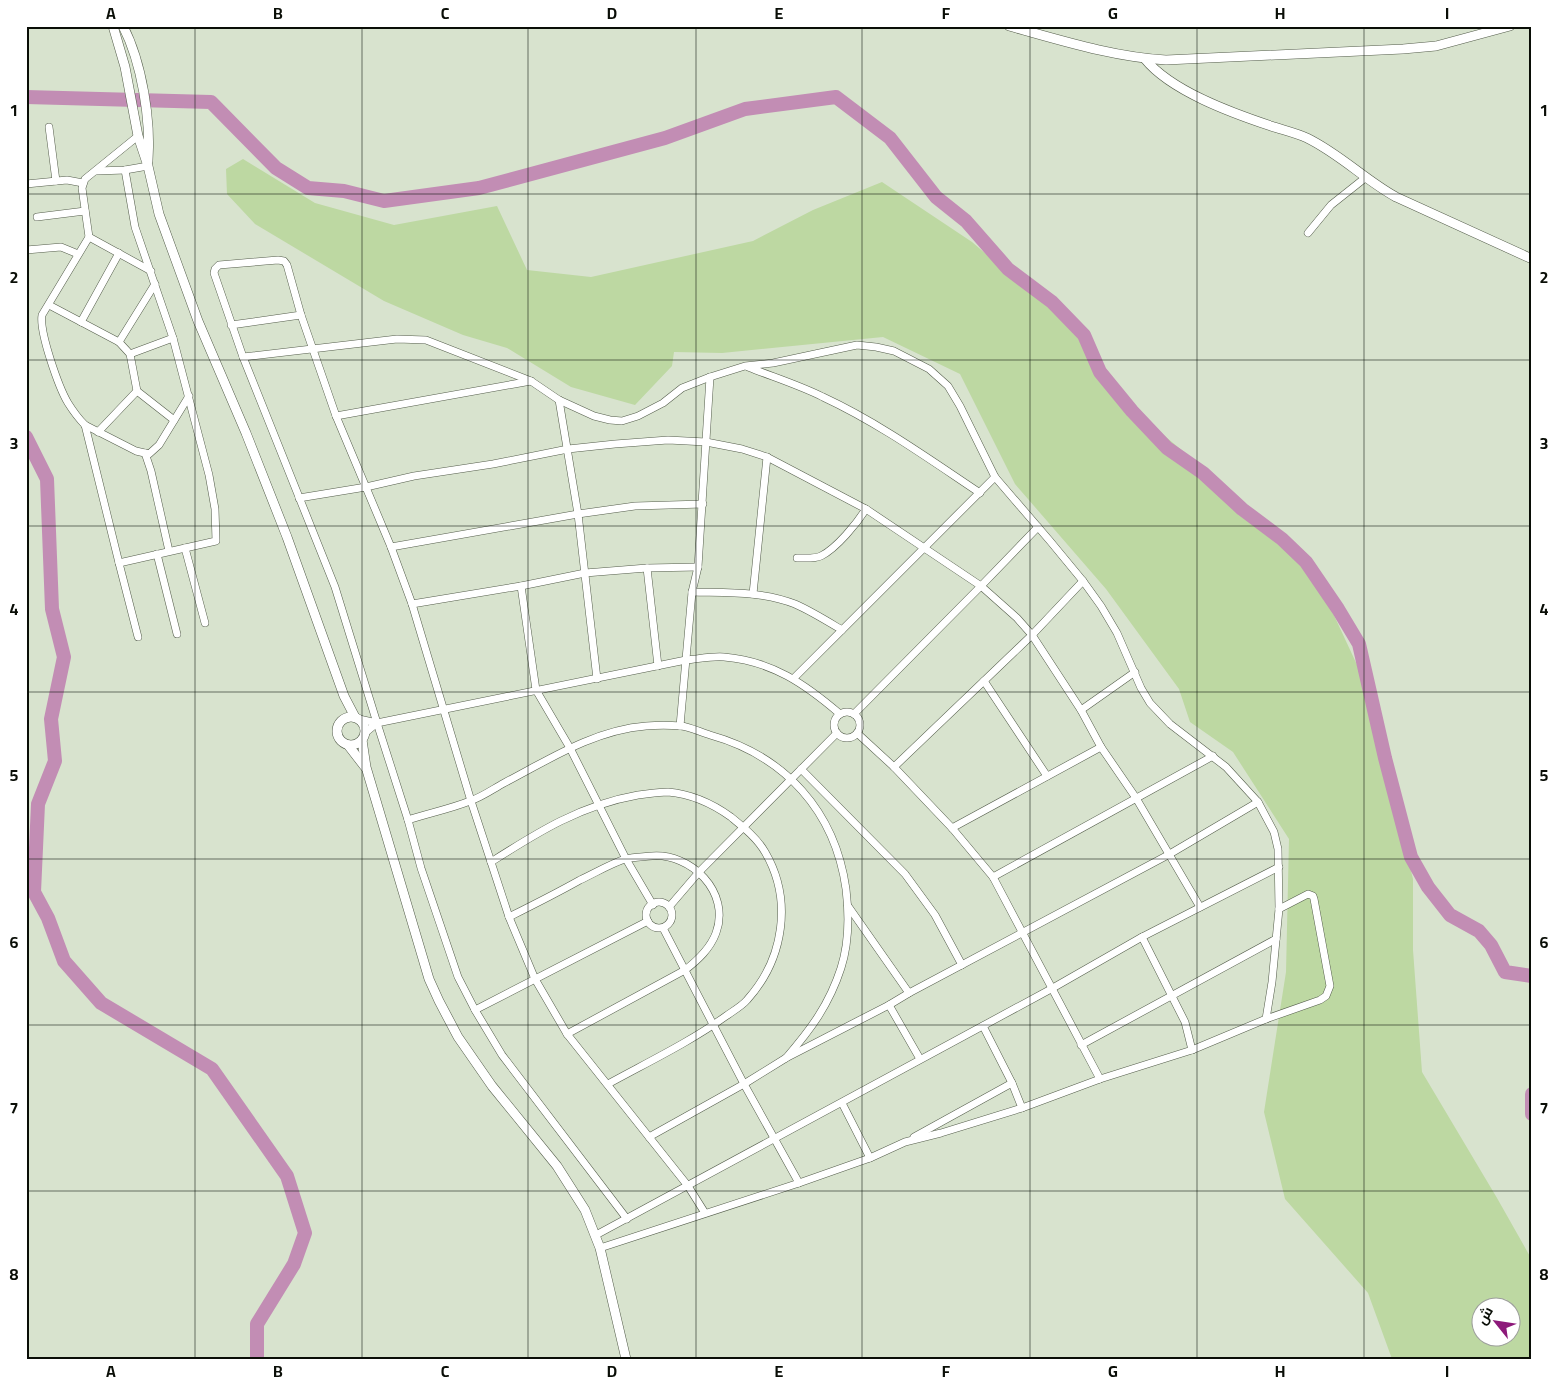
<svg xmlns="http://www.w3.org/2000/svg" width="1558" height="1385" viewBox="0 0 1558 1385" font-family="Georgia,Cairo,serif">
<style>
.green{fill:#bdd8a2;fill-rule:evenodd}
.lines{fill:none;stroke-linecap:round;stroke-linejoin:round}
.river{stroke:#c28db4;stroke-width:14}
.minor-casing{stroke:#545d4b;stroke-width:8}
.tertiary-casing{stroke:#545d4b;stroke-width:10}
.secondary-casing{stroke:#545d4b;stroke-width:10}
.minor{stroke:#fff;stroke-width:7}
.tertiary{stroke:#fff;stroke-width:9}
.secondary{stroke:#fff;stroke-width:9}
.grid{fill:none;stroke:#0a0e07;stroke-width:1;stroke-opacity:0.55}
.neatline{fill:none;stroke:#0a0e07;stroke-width:2}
.grid-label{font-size:16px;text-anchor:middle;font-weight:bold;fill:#0a0e07}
</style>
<rect width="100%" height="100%" fill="#d8e3ce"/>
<!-- green -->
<path class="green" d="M 243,159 L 315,203 L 394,225 L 497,206 L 527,270 L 591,277 L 753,241 L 813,210 L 882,182 L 972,242 L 1077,332 L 1147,421 L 1306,555 L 1358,667 L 1391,789 L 1413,879 L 1413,950 L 1422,1072 L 1497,1198 L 1532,1260 L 1532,1359 L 1392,1359 L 1368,1293 L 1285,1199 L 1264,1112 L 1286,972 L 1289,839 L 1233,752 L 1190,722 L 1179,689 L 1106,589 L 1015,484 L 960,374 L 883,337 L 722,353 L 674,352 L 672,366 L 635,405 L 571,387 L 507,348 L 463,335 L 384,301 L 255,224 L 227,194 L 226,169 ZM 1480,1308 L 1510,1308 L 1510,1338 L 1480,1338 Z"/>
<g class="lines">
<!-- river -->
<g class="river">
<polyline points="26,97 211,102 276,168 308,188 344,191 384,201 479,188 665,138 745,109 836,97 890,138 936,197 966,221 1008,269 1052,302 1084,335 1100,372 1132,411 1167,448 1203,473 1242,509 1282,539 1306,562 1338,609 1359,644 1385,758 1411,857 1428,887 1450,915 1479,931 1491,945 1505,972 1532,976"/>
<polyline points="26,437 47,479 52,609 64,657 51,719 55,761 38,804 34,892 48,918 64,961 101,1003 212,1069 287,1176 305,1233 294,1264 257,1324 257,1359"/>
<polyline points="1532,1094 1532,1114"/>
</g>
<!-- minor casing -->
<g class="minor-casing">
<g id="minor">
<polyline points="49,127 56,181"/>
<path d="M 125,170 L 135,227 L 173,338 L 209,475 L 215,509 L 216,541 L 119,563 L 85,425 C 78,418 73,411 68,403 C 59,388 39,332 42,315 L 89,237 L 82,188 L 85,179 L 138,136"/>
<polyline points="97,171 125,170 148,166"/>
<polyline points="26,184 67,180 83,183"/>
<polyline points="37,217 85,211"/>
<polyline points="1308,233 1331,205 1365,178"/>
<polyline points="89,237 151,271"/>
<polyline points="26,250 61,247 78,254"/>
<polyline points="49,305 119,342 155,284"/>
<polyline points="81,322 119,253"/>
<polyline points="231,325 301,315"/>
<polyline points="119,342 130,354 137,391 174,420"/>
<polyline points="130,354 173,338"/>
<polyline points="243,357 397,339 426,340 531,381 559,400 594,416 610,420 622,421 638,416 663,403 682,388 710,377 745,366 773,363 857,345 876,347 894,351 929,369 948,386 960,406 995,477 1050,541 1083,581 1101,606 1117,633 1141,688 1150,703 1170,724 1226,767 1258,802 1274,832 1278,849 1279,909 1272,982 1266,1019"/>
<path d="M 748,367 C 773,377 799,385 823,397 C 879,423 929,459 980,493"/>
<polyline points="559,400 578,514 597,679"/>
<polyline points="336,416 531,381"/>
<polyline points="85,425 136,451 149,454 159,445 189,396"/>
<polyline points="98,432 137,391"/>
<polyline points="145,453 151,471 169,551"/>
<polyline points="299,498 366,487 414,476 493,464 568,449 615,444 668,440 706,442 742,449 767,457 866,509 981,586 1017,618 1032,635 1081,710 1101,747 1136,798 1200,907"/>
<polyline points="391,547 578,514 635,506 703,504"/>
<polyline points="185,548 205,623"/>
<polyline points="157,554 177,634"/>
<path d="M 797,558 C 804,558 815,559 821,556 C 837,548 857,523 866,509"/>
<polyline points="119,563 138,637"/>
<polyline points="647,568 658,666"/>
<polyline points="521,586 536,690 570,748 626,859 653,905"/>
<path d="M 692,592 C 727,593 762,591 795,604 C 811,611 827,621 842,630"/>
<polyline points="753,594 767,457"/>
<polyline points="412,604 521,586 585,573 647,568 698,567"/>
<polyline points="794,678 995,477"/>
<polyline points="984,681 1047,776"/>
<polyline points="1081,710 1135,672"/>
<circle cx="847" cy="725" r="13"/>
<polyline points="854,714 981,586 1038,527"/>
<path d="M 359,719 L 377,723 L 686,660 C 698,659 712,656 724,657 C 772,661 805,684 840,714"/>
<polyline points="680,726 692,592 698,567 710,377"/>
<polyline points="365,733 377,723"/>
<polyline points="857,733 894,767 952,828 993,877 1100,1079"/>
<polyline points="894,767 1032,635 1083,581"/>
<polyline points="801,769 905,874 935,915 962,965"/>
<path d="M 408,820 C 429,813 450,809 470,801 C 482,797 493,789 504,783 C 548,760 594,730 646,726 C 657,725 670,725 681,726 C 690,727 700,732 710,735 C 785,756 835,811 846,889 C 849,914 849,943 841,968 C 829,1005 811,1029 786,1058"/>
<polyline points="952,828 1101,747"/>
<path d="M 491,862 C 538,832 581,805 638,795 C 648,794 658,792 668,792 C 691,794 713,804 731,817 C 743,827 757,838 765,852 C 793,900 784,959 747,1000 C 742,1006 733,1011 726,1016 C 690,1042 648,1062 608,1084"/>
<polyline points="993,877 1213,756"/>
<circle cx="659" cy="915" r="13"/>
<polyline points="848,906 909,993"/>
<polyline points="669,907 699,872 837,733"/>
<path d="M 509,917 C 533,905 557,893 580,880 C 595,873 610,864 625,859 C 634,857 643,857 652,856 C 691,853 731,892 716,933 C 710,949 698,960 685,970 L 567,1034"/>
<polyline points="663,928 744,1084 799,1183"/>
<polyline points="1142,937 1185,1022 1192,1050"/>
<polyline points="889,1005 920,1059"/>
<polyline points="475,1010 648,921"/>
<polyline points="983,1026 1012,1083"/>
<polyline points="1081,1045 1276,939"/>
<polyline points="842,1103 870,1158"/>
<polyline points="649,1137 744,1084 786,1058 889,1005 909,993 1168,855 1258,802"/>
<polyline points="914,1137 1012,1083 1022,1108"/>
<polyline points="627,1219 502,1055 475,1010 458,977 421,868 408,820 377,723 335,587 243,357 214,273 215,269 219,265 278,260 284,261 287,265 301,315 336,416 391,547 412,604 471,801 509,917 535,979 567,1034 688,1186 705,1213"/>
<polyline points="596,1235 1051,989 1142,937 1279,867"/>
<polyline points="600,1248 799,1183 870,1158 905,1142 941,1133 1022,1108 1100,1079 1192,1050 1266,1019 1320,1000 1326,996 1330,986 1314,899 1313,896 1308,894 1279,909"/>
</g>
</g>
<!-- tertiary casing -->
<g class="tertiary-casing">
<g id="tertiary">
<path d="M 1009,26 C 1060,40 1113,57 1166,60 L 1403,49 L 1436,46 L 1510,26"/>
<path d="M 1145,59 C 1171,91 1232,113 1271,126 C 1283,130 1296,133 1307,138 C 1340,154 1365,180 1396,197 L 1532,259"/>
</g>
</g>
<!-- secondary casing -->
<g class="secondary-casing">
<g id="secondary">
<polyline points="113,26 125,67 138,136 148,166 159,214 198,321 246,433 287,537 344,696 355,717"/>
<path d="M 123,26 C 142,63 151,120 148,161"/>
<circle cx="351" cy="731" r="14"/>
<polyline points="362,740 366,767 429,979 439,1001 458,1037 492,1086 557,1166 585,1210 600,1248 626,1359"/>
<polyline points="348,745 365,767"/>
</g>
</g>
<!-- minor -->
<use href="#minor" class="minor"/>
<!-- tertiary -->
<use href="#tertiary" class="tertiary"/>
<!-- secondary -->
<use href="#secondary" class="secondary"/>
</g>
<!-- grid -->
<path class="grid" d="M 195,26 L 195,1359M 362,26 L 362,1359M 528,26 L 528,1359M 696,26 L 696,1359M 862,26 L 862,1359M 1030,26 L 1030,1359M 1197,26 L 1197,1359M 1364,26 L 1364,1359M 26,194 L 1532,194M 26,360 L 1532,360M 26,526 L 1532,526M 26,692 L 1532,692M 26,859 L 1532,859M 26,1025 L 1532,1025M 26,1191 L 1532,1191"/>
<!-- border -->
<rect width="1558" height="1385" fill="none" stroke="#ffffff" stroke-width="55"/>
<!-- north arrow -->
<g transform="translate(1496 1322) rotate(300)"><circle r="24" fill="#ffffff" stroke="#9d9f9c"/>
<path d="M0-4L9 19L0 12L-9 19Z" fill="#8d197a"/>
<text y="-8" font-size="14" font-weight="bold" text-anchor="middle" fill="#0a0e07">ش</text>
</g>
<rect x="28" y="28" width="1502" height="1330" class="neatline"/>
<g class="grid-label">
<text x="111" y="19">A</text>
<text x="278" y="19">B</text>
<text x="445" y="19">C</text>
<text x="612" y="19">D</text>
<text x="779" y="19">E</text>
<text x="946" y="19">F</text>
<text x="1113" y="19">G</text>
<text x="1280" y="19">H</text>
<text x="1447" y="19">I</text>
<text x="14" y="116">1</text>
<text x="1544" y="116">1</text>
<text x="14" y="283">2</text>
<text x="1544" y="283">2</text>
<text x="14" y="449">3</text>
<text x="1544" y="449">3</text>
<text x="14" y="615">4</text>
<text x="1544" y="615">4</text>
<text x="14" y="781">5</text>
<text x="1544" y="781">5</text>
<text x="14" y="948">6</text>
<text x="1544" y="948">6</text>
<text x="14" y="1114">7</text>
<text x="1544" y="1114">7</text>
<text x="14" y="1280">8</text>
<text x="1544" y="1280">8</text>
<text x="111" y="1377">A</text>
<text x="278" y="1377">B</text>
<text x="445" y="1377">C</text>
<text x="612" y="1377">D</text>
<text x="779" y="1377">E</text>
<text x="946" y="1377">F</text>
<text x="1113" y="1377">G</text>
<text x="1280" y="1377">H</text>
<text x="1447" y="1377">I</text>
</g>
</svg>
